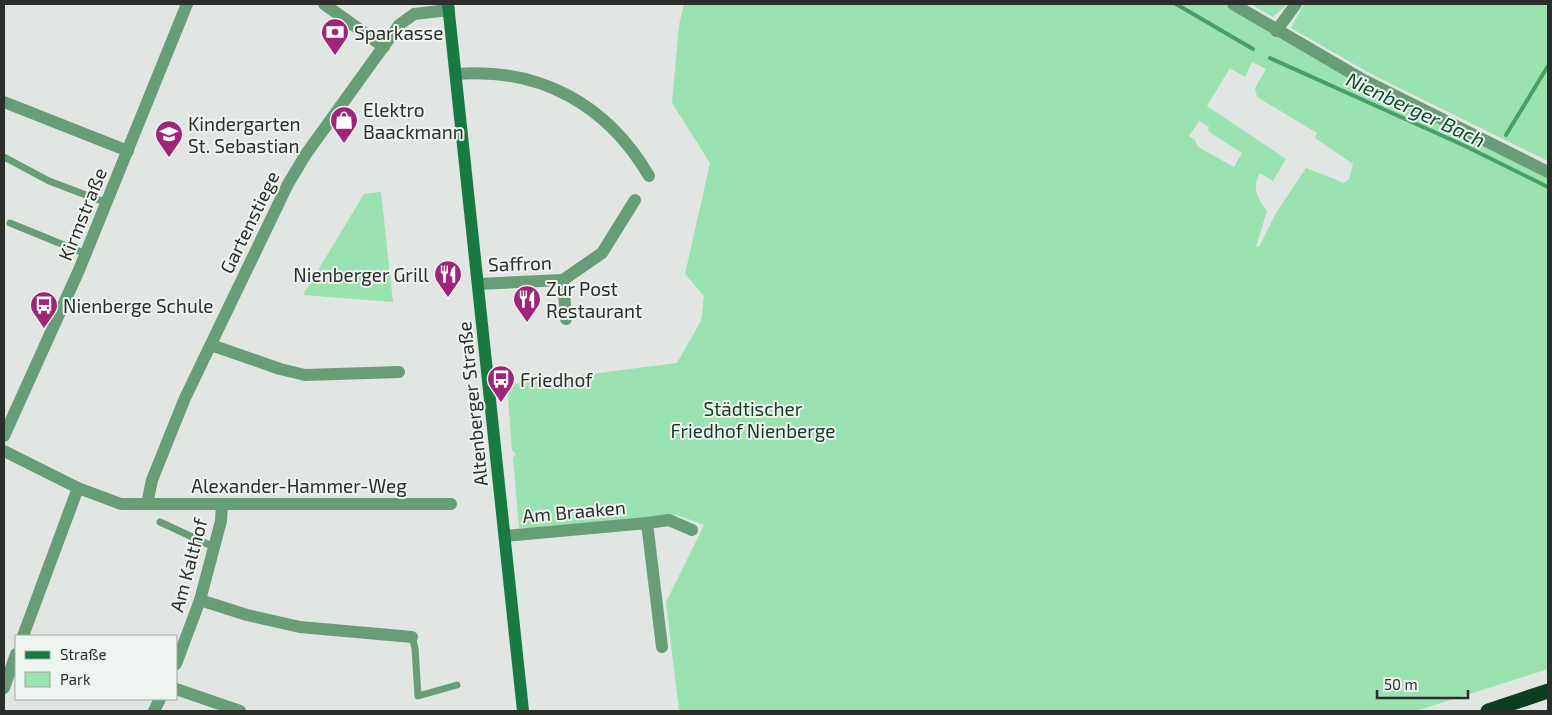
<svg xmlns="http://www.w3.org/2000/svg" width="1552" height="715" viewBox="0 0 1552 715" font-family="'Exo 2',sans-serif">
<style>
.green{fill:#9ae2af;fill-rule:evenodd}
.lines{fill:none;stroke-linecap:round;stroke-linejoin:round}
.stream{stroke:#47a066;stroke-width:4}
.lane{stroke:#679e77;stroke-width:7}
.street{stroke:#679e77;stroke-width:12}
.secondary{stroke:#167a42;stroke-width:12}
.highway{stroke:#0c3d20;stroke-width:15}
.labels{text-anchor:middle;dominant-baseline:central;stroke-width:4;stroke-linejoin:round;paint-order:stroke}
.poi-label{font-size:19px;fill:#2c2e2c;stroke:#eef4f0;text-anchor:start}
.street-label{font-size:19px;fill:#2c2e2c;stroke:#eef4f0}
.park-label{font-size:19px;fill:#153a22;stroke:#eef4f0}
.water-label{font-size:20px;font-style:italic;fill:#064c26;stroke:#eef4f0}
</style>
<rect width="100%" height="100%" fill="#e1e6e2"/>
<!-- green -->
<g class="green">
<path d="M 684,4 L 1224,4 C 1327,70 1437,125 1548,177 L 1548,669 L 1416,711 L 679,711 L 666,602 L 704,525 L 677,515 L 519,529 L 513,458 L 516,454 L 512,450 L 507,385 L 677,363 L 701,321 L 704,296 L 685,274 L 710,163 L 672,103 L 679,25 ZM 1252,62 L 1266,69 L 1255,88 L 1257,97 L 1317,133 L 1315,138 L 1353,164 L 1349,179 L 1344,183 L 1306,168 L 1276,213 L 1259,247 L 1256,246 L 1267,211 C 1258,199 1251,187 1260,173 L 1273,181 L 1286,159 L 1207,106 L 1230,68 L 1245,77 ZM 1199,121 L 1209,127 L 1208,130 L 1212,134 L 1242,153 L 1234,167 L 1198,147 L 1195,140 L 1189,136 Z"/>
<polygon points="1251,4 1287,4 1273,17"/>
<polygon points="1304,4 1548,4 1548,161 1373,75 1291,28"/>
<polygon points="381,192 393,302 303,295 364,194"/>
</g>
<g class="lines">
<!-- stream -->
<g class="stream">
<polyline points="1176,4 1253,49"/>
<polyline points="1270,58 1463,145 1548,187"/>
<polyline points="1506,135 1548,66"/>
</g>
<!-- lane -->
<g class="lane">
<polyline points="4,157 49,181 107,203"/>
<polyline points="10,223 86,254"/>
<polyline points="160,522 214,547"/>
<polyline points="412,637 415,648 418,696 457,685"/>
</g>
<!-- street -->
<g class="street">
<polyline points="324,4 384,47"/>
<polyline points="1233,4 1360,78 1548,172"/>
<polyline points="1276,31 1296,4"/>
<path d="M 456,74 C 539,67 607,104 649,176"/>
<polyline points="4,102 128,151"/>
<polyline points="563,280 566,319"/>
<polyline points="478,284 563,280 602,253 635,200"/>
<polyline points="211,345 280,369 305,375 399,372"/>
<polyline points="4,436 79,270 187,4"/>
<polyline points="4,451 78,488 121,504 451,504"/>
<polyline points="147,504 152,480 185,398 288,184 306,154 399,25 414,14 449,10"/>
<polyline points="647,523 669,520 692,530"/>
<polyline points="505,536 647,523 662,647"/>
<polyline points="200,600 247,615 300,627 412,637"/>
<polyline points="23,636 78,488"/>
<polyline points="176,664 200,600 221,521 222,504"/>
<polyline points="4,688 16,654"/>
<polyline points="176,689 240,711"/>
<polyline points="154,711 160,699"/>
</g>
<!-- secondary -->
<polyline class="secondary" points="448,4 523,711"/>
<!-- highway -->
<polyline class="highway" points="1488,711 1548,691"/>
</g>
<!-- icons -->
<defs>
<g id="bank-pin" transform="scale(1.4375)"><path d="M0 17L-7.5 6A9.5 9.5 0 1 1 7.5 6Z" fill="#9f257b" stroke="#eef4f0"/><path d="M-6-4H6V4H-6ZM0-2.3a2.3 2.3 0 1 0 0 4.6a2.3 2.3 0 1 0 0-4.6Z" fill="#fff"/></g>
<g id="shop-pin" transform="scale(1.4375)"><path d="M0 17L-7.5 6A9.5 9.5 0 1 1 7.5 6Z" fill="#9f257b" stroke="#eef4f0"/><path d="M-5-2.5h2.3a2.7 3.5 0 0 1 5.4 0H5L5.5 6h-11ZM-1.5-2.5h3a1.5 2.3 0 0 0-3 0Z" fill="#fff"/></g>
<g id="school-pin" transform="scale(1.4375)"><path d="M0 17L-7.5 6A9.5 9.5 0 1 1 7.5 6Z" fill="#9f257b" stroke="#eef4f0"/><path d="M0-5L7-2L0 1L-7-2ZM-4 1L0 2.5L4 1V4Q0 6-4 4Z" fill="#fff"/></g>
<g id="restaurant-pin" transform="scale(1.4375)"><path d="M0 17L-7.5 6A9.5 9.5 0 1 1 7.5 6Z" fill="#9f257b" stroke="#eef4f0"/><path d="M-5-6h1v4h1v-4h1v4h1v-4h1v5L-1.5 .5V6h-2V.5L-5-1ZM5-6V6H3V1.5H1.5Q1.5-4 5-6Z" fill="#fff"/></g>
<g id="bus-pin" transform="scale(1.4375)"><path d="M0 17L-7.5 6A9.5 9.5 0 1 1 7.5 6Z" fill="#9f257b" stroke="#eef4f0"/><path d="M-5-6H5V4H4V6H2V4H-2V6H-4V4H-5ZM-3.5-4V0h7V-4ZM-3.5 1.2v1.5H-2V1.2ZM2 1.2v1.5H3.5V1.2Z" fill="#fff"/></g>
</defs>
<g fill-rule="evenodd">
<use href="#bank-pin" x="335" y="32"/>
<use href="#shop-pin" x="344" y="120"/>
<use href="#school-pin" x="169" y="134"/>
<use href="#restaurant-pin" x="448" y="274"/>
<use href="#restaurant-pin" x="527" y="299"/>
<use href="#bus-pin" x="44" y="305"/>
<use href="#bus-pin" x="501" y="379"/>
</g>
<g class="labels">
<!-- poi labels -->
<g class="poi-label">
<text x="354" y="32">Sparkasse</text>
<text x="363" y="109">Elektro<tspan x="363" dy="22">Baackmann</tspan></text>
<text x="188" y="123">Kindergarten<tspan x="188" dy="22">St. Sebastian</tspan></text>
<text x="429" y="274" text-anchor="end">Nienberger Grill</text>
<text x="546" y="288">Zur Post<tspan x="546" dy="22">Restaurant</tspan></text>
<text x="63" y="305">Nienberge Schule</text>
<text x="520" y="379">Friedhof</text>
</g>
<!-- street labels -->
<g class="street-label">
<text transform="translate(82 214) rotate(-68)">Kirmstraße</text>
<text transform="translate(249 222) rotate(-64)">Gartenstiege</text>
<text transform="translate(520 263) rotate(-2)">Saffron</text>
<text transform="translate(472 404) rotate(-96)">Altenberger Straße</text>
<text x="299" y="485">Alexander-Hammer-Weg</text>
<text transform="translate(574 511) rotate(-5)">Am Braaken</text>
<text transform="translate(188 565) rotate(-75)">Am Kalthof</text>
</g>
<!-- park labels -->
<g class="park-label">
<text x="753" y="408">Städtischer<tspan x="753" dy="22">Friedhof Nienberge</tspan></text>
</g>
<!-- water labels -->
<g class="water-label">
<text transform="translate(1416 109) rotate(25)">Nienberger Bach</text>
</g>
</g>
<!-- border -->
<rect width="1552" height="715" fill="none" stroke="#2c2e2c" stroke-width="10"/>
<!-- legend -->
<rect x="15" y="635" width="162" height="65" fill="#eef4f0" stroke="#a0a5a2"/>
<rect x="25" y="651" width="25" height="8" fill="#167a42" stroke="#a0a5a2"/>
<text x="60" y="660" font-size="15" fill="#2c2e2c">Straße</text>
<rect x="25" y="672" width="25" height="15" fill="#9ae2af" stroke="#a0a5a2"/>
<text x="60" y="685" font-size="15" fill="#2c2e2c">Park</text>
<!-- scale -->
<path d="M1377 690v8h91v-8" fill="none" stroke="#2c2e2c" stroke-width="2.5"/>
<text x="1384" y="690" font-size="15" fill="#2c2e2c" stroke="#eef4f0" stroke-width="4" paint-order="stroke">50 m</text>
</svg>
